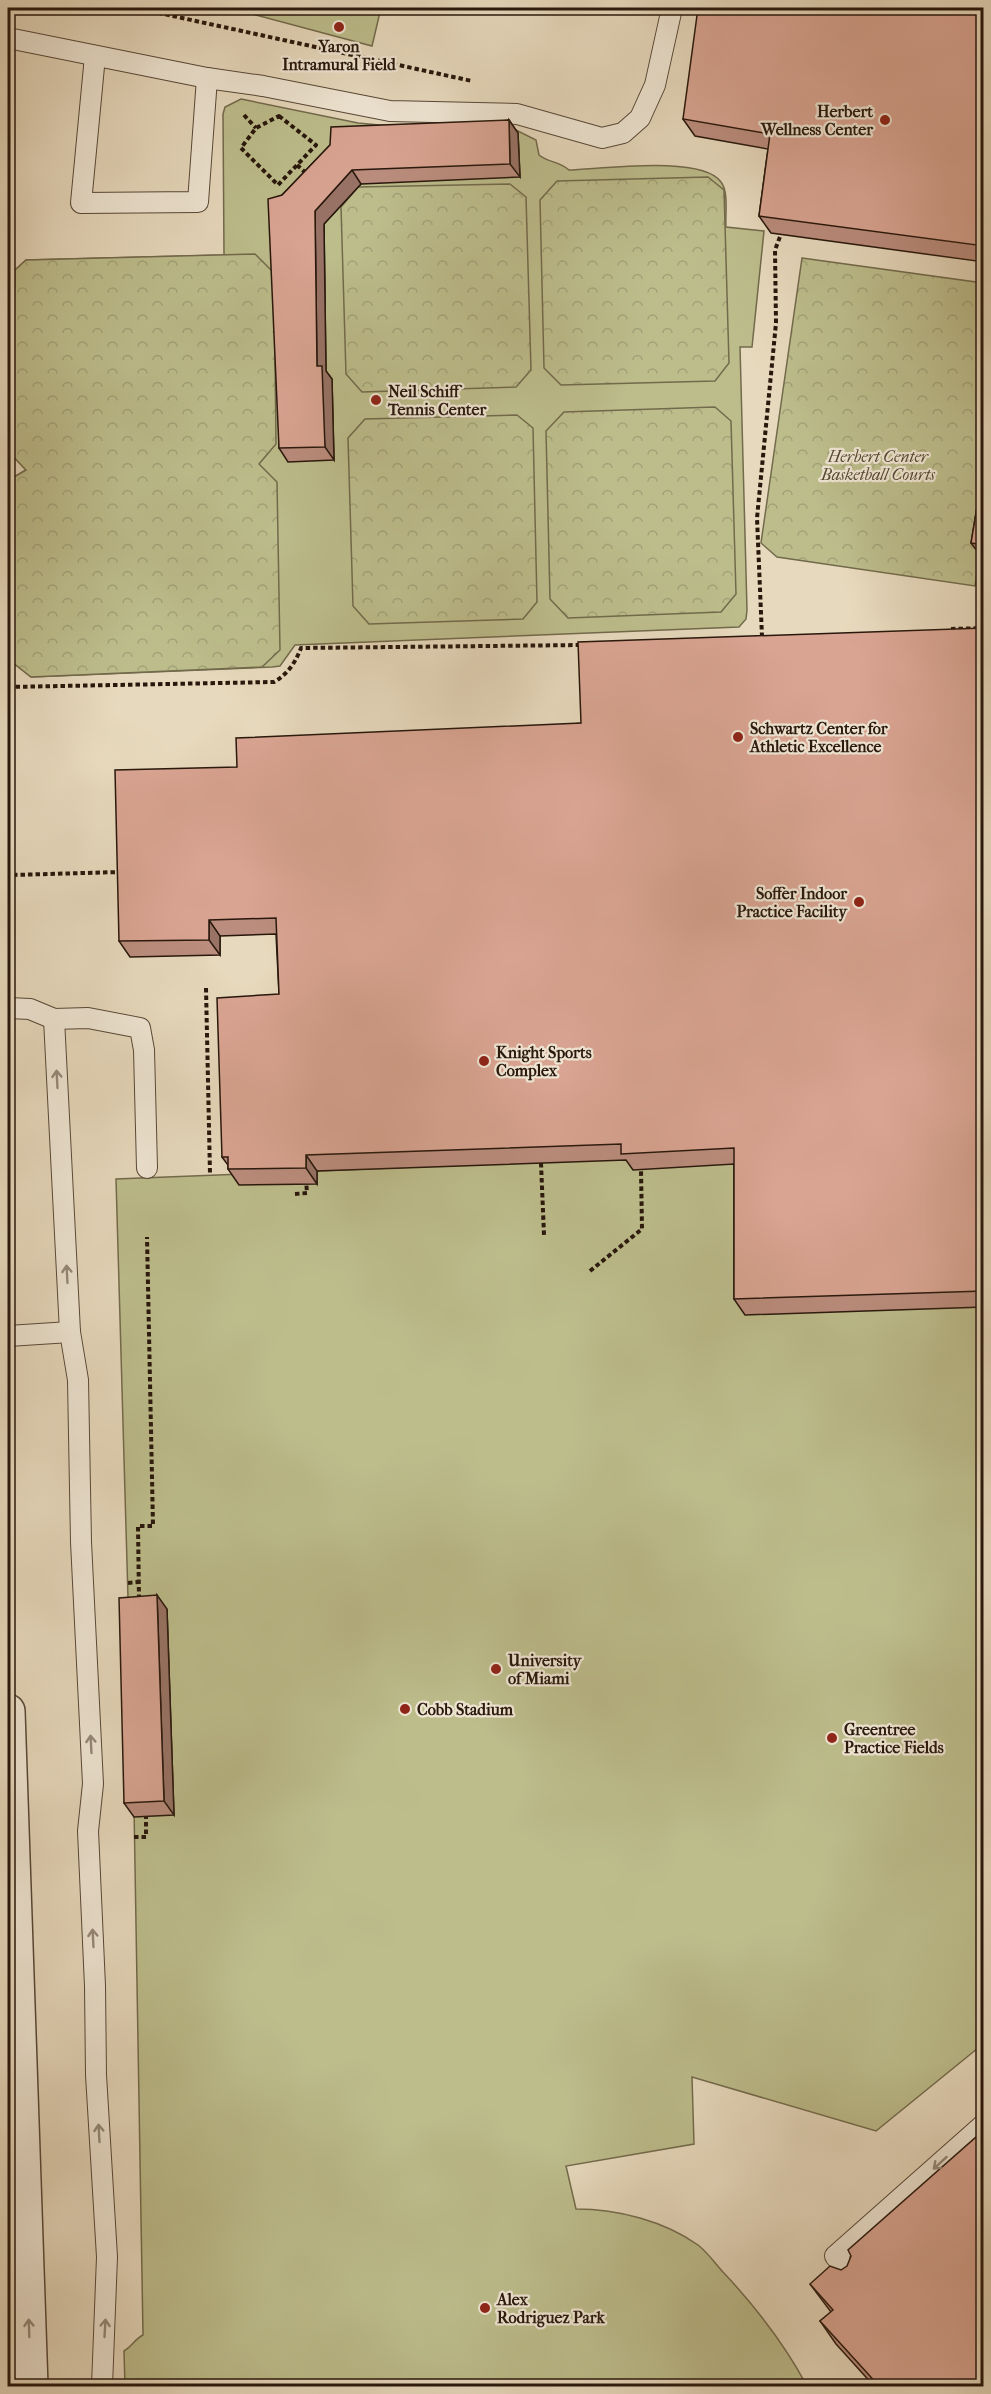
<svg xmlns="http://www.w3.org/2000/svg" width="991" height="2394" viewBox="0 0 991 2394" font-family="'IM FELL French Canon',serif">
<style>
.grass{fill:#bdbd8c;stroke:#726a4c;stroke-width:1.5}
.park{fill:url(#park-crowns);stroke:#726a4c;stroke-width:1.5}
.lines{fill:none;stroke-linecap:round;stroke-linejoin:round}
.service-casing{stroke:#584838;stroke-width:22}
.tertiary-casing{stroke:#584838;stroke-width:36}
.path{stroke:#28170c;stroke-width:4;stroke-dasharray:4.5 3;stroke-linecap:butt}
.service{stroke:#efe6d4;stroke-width:20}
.tertiary{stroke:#efe6d4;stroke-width:33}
.wall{fill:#bb8d7e;stroke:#28170c;stroke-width:1.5}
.shaded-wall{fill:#987366;stroke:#28170c;stroke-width:1.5}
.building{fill:#d9a492;stroke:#28170c;stroke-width:1.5}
.oneway{stroke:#95897a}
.poi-dot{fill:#8f2418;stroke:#efe6d4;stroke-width:2}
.labels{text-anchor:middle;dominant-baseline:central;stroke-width:4.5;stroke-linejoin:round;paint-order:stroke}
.poi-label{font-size:16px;font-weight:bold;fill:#28170c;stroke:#efe6d4;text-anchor:start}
.park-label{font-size:16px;font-style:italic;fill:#554932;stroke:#efe6d4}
</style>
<defs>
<pattern id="park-crowns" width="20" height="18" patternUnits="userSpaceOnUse" patternTransform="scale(1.5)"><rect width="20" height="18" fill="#bdbd8c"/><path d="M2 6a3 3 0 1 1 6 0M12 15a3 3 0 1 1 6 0" fill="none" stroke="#a2a278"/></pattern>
</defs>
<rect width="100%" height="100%" fill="#e7d9bd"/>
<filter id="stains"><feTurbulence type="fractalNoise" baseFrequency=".00333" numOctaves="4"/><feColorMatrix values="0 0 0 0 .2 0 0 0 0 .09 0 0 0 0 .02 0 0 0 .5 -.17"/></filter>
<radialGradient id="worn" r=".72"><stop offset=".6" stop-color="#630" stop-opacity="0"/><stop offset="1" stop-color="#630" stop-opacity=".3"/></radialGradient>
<!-- grass -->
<g class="grass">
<polygon points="230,8 381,8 372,46"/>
<path d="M 241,99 L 358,123 L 421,129 L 514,129 L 536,140 L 539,155 C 549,163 559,161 569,170 C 602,169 702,155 721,182 C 729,192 725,215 726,227 L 764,231 L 752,347 L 740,347 L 747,610 L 746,619 L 739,627 L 295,645 L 280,666 L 272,667 L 31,677 L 12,662 L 9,480 L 26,470 L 9,452 L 15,270 L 26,260 L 224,255 L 223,114 L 225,107 Z"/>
<path d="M 690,1156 L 983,1190 L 983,2044 L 876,2131 L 692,2077 L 694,2144 L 566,2166 L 576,2209 C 618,2209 664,2221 698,2245 C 707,2252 715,2263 723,2272 C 755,2306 785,2345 807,2386 L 125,2386 L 124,2351 C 132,2346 135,2339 143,2335 L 134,1807 L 116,1179 Z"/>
</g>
<!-- park -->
<g class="park">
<polygon points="708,177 724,190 729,363 715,381 561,385 544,368 540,200 557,181"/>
<polygon points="510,184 526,197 531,370 516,387 362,392 346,374 341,207 358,187"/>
<polygon points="255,254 274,273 276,444 259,464 277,482 280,650 262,667 31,677 12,662 9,480 26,470 9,452 15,270 26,260"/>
<polygon points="802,258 983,283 984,524 975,586 777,557 761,543"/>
<polygon points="715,407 731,421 736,594 721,612 568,618 550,599 546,431 564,412"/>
<polygon points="517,415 533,428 537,602 523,619 369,624 353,606 348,438 365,419"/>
</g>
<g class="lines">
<!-- service casing -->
<g class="service-casing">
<g id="service">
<polyline points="8,38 207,78 263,86 390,111 517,114 602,138 623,133 640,118 655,85 672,8"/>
<polyline points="95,56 81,203 198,202 207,78"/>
<polyline points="8,1008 30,1009 54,1019 88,1018 140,1028 144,1050 147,1168"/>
<polyline points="54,1019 70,1332 78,1380 81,1542 93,1784 88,1831 95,1986 96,2075 107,2257 102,2386"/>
<polyline points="8,1336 70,1332"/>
<polyline points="855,2280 835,2256 984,2124"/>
</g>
</g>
<!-- tertiary casing -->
<g class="tertiary-casing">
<polyline id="tertiary" points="8,1711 31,2386"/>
</g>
<!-- path -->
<g class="path">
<polyline points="136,8 472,81"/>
<polyline points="244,115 256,128"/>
<polygon points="279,116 316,145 278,185 241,148 256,128"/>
<polyline points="297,165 308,175"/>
<polyline points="951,629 984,628"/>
<polyline points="762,637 757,518 776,323 775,250 781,234"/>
<path d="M 8,687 L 274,682 C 288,674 295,663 301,648 L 581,645"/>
<polyline points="13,875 120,872"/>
<polyline points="206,988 210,1174"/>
<polyline points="541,1163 544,1235"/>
<polyline points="295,1194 307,1193 306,1180"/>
<polyline points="590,1271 642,1229 641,1169"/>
<polyline points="128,1583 139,1582"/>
<polyline points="139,1599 138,1526 153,1526 147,1237"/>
<polyline points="134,1837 146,1837 146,1817"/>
</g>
<!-- service -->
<use href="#service" class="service"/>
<!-- tertiary -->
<use href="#tertiary" class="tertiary"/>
</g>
<!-- wall -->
<g class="wall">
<polygon points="984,8 984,262 771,233 759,216 768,149 695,136 683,119"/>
<polygon points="509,120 518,133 520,177 361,184 324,224 326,371 332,379 334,460 288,462 279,448 282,195 330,145"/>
<polygon points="984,465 984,560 971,543"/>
<polygon points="984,628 984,1307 745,1315 734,1299 734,1164 633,1170 626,1160 317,1171 317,1184 239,1185 228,1169 228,1165 222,1157 279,994 276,934 220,936 220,955 130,957 119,941 237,767 581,723"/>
<polygon points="167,1609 174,1815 134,1817 124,1803"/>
<polygon points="810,2284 984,2386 874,2386 836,2344 820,2321 831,2312"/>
</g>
<!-- shaded-wall -->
<g class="shaded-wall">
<polygon points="509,120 518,133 520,177 510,164"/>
<polygon points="352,170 361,184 324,224 326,371 332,379 334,460 325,447 317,366 315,211"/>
<polygon points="209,920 220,936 220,955 209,940"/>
<polygon points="306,1155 317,1171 317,1184 306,1168"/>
<polygon points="157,1595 167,1609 174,1815 164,1801"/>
</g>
<!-- building -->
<g class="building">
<polygon points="698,8 984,8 984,246 759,216 770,134 683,119"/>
<polygon points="509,120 510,164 352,170 315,211 317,366 322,366 325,447 279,448 268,199 282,195 330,145 331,127"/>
<polygon points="984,465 984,545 971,543"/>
<polygon points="984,628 984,1291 734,1299 734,1148 621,1154 621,1144 306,1155 306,1168 228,1169 228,1157 222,1157 217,998 279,994 276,918 209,920 209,940 119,941 115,770 237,767 236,738 581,723 578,642"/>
<polygon points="157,1595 164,1801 124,1803 119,1598"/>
<polygon points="984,2130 984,2386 879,2386 820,2321 833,2310 810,2284 830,2266 841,2270 847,2266 851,2256 848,2250"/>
</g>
<!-- one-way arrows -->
<defs><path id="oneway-shaft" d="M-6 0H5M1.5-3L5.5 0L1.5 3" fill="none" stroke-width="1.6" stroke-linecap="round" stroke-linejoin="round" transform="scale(1.5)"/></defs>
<g class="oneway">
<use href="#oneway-shaft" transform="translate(57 1079) rotate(-93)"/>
<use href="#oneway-shaft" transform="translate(67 1274) rotate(-93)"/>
<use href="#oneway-shaft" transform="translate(91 1744) rotate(-93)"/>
<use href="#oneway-shaft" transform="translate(93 1938) rotate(-93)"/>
<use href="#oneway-shaft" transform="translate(99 2133) rotate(-93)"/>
<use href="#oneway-shaft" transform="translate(940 2163) rotate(138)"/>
<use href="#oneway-shaft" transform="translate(29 2328) rotate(-92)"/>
<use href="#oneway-shaft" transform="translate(105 2328) rotate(-87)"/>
</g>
<!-- markers -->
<g class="poi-dot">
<circle cx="339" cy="27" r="6"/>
<circle cx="885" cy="120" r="6"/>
<circle cx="376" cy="400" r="6"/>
<circle cx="738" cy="737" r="6"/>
<circle cx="859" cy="902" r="6"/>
<circle cx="484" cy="1061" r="6"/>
<circle cx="496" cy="1669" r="6"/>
<circle cx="405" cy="1709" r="6"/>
<circle cx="832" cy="1738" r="6"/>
<circle cx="485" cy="2308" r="6"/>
</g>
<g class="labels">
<!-- poi labels -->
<g class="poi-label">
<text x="339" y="46" text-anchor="middle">Yaron<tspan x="339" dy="18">Intramural Field</tspan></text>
<text x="873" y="111" text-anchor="end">Herbert<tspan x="873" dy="18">Wellness Center</tspan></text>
<text x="388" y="391">Neil Schiff<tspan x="388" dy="18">Tennis Center</tspan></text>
<text x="750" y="728">Schwartz Center for<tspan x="750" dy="18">Athletic Excellence</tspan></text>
<text x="847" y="893" text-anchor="end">Soffer Indoor<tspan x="847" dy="18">Practice Facility</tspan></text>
<text x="496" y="1052">Knight Sports<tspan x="496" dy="18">Complex</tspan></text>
<text x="508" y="1660">University<tspan x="508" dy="18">of Miami</tspan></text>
<text x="417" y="1709">Cobb Stadium</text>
<text x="844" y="1729">Greentree<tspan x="844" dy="18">Practice Fields</tspan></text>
<text x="497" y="2299">Alex<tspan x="497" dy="18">Rodriguez Park</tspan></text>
</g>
<!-- park labels -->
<g class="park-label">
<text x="878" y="456">Herbert Center<tspan x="878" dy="18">Basketball Courts</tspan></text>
</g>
</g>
<!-- margin -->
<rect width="991" height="2394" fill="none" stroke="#e7d9bd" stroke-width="30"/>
<rect x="9" y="9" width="973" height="2376" fill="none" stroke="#28170c" stroke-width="3"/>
<rect x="15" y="15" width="961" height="2364" fill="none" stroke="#28170c" stroke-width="1.5"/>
<rect width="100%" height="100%" filter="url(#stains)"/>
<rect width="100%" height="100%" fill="url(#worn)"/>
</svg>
